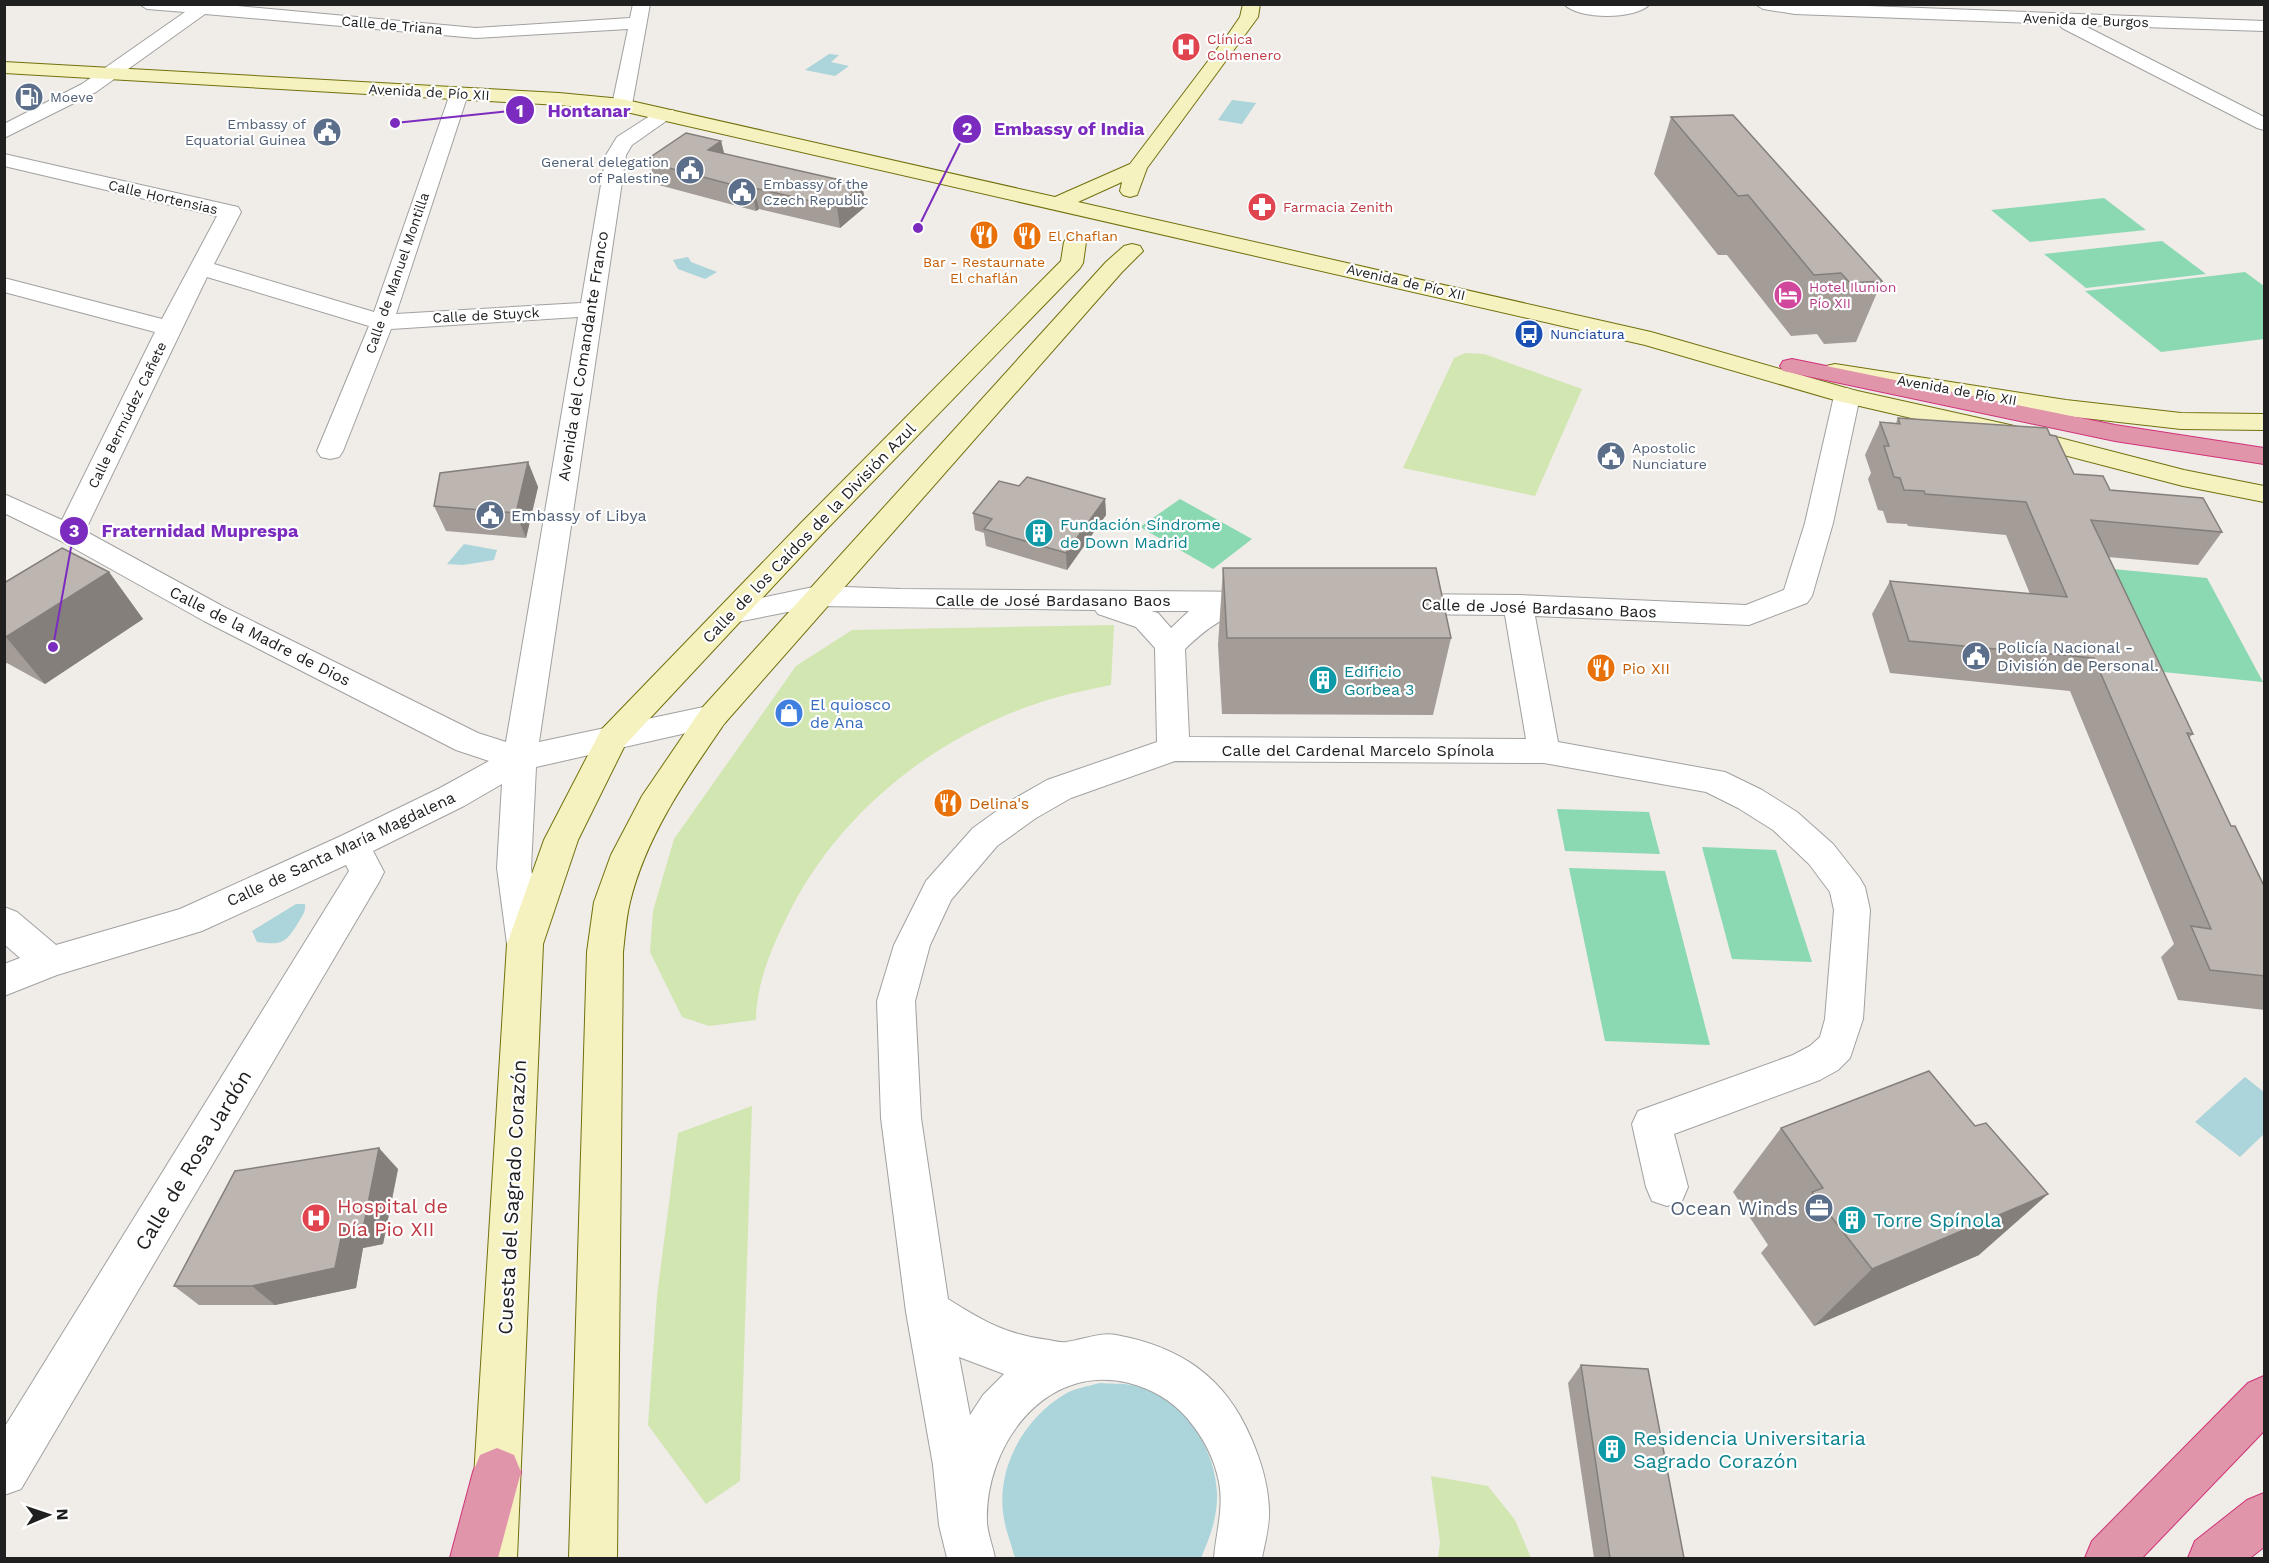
<svg xmlns="http://www.w3.org/2000/svg" width="2269" height="1563" viewBox="0 0 2269 1563" font-family="'Work Sans',sans-serif">
<style>
.grass{fill:#d1e6b1}
.pitch{fill:#8bd9b3}
.water{fill:#abd5da}
.lines{fill:none;stroke-linecap:round;stroke-linejoin:round}
.minor-casing{stroke:#a1a1a1;stroke-width:2}
.secondary-casing{stroke:#71710d;stroke-width:2}
.motorway-casing{stroke:#cf3379;stroke-width:2}
.minor{fill:#fff;fill-rule:evenodd}
.secondary{fill:#f5f2c0;fill-rule:evenodd}
.motorway{fill:#e195ab;fill-rule:evenodd}
.wall{fill:#a39c97}
.shaded-wall{fill:#847f7b}
.building{fill:#bdb5b0;stroke:#847f7b;stroke-width:1.5}
.labels{text-anchor:middle;dominant-baseline:central;stroke-width:4.5;stroke-linejoin:round;paint-order:stroke}
.far-street-label{font-size:14px;fill:#202020;stroke:#fff}
.far-health-label{font-size:14px;fill:#be3a42;stroke:#fff;text-anchor:start}
.far-service-label{font-size:14px;fill:#4e5e75;stroke:#fff;text-anchor:start}
.far-food-label{font-size:14px;fill:#c56008;stroke:#fff;text-anchor:start}
.far-hotel-label{font-size:14px;fill:#b23c85;stroke:#fff;text-anchor:start}
.far-transit-label{font-size:14px;fill:#164399;stroke:#fff;text-anchor:start}
.street-label{font-size:16px;fill:#202020;stroke:#fff}
.service-label{font-size:16px;fill:#4e5e75;stroke:#fff;text-anchor:start}
.culture-label{font-size:16px;fill:#0d838f;stroke:#fff;text-anchor:start}
.food-label{font-size:16px;fill:#c56008;stroke:#fff;text-anchor:start}
.shop-label{font-size:16px;fill:#366cbe;stroke:#fff;text-anchor:start}
.near-street-label{font-size:20px;fill:#202020;stroke:#fff}
.near-health-label{font-size:20px;fill:#be3a42;stroke:#fff;text-anchor:start}
.near-service-label{font-size:20px;fill:#4e5e75;stroke:#fff;text-anchor:end}
.near-culture-label{font-size:20px;fill:#0d838f;stroke:#fff;text-anchor:start}
.leader{fill:none;stroke:#7b2cbf;stroke-width:2}
.callout-dot{fill:#7b2cbf;stroke:#fff;stroke-width:2}
.mark-label{font-size:18px;text-anchor:middle;font-weight:bold;fill:#fff}
.callout-label{font-size:18px;text-anchor:middle;font-weight:bold;fill:#7b2cbf;stroke:#fff;stroke-width:4.5;stroke-linejoin:round;paint-order:stroke}
</style>
<rect width="100%" height="100%" fill="#f0ece7"/>
<!-- grass -->
<g class="grass">
<polygon points="1465,353 1484,354 1582,389 1535,496 1403,468 1454,358"/>
<path d="M 1114,625 L 1111,685 C 1093,689 1075,692 1058,697 C 942,729 836,812 785,921 C 770,951 756,987 756,1020 L 709,1026 L 682,1017 L 650,952 L 653,911 L 674,839 L 796,666 L 852,630 Z"/>
<polygon points="752,1106 740,1481 706,1504 648,1425 657,1296 678,1133"/>
<polygon points="1431,1476 1488,1486 1515,1520 1531,1558 1438,1558 1440,1542"/>
</g>
<!-- pitch -->
<g class="pitch">
<polygon points="2104,198 2146,230 2030,242 1991,210"/>
<polygon points="2162,241 2206,274 2086,288 2044,254"/>
<polygon points="2245,272 2264,286 2264,339 2161,352 2085,291"/>
<polygon points="1180,499 1252,539 1213,569 1140,527"/>
<polygon points="2113,569 2207,578 2263,682 2163,672"/>
<polygon points="1557,809 1649,812 1660,854 1565,851"/>
<polygon points="1702,847 1776,850 1812,962 1732,959"/>
<polygon points="1569,868 1665,871 1710,1045 1605,1041"/>
</g>
<!-- water -->
<g class="water">
<polygon points="829,54 839,55 831,62 849,66 835,76 805,70"/>
<polygon points="1232,100 1256,103 1242,124 1218,120"/>
<polygon points="688,257 691,262 717,272 705,279 678,269 673,260"/>
<polygon points="464,544 497,550 494,560 463,565 447,564"/>
<path d="M 296,904 L 305,904 C 306,912 302,916 298,923 C 285,944 282,945 257,942 L 252,931 Z"/>
<polygon points="2245,1077 2264,1092 2264,1134 2240,1157 2195,1122"/>
<path d="M 1100,1383 C 1110,1384 1122,1383 1132,1385 C 1180,1393 1215,1446 1217,1492 C 1218,1516 1210,1537 1201,1558 L 1016,1558 L 1014,1555 C 1011,1543 1006,1531 1004,1519 C 995,1470 1023,1419 1065,1394 C 1075,1388 1089,1386 1100,1383 Z"/>
</g>
<g class="lines">
<!-- minor casing -->
<g class="minor-casing">
<g id="minor">
<polygon points="139,4 216,4 476,28 630,18 633,4 650,4 632,105 629,109 615,109 612,105 628,29 476,38 205,14 96,92 4,138 4,124 82,84 185,12 147,9"/>
<path d="M 1564,4 L 1650,4 C 1636,20 1578,20 1564,4 Z"/>
<polygon points="1755,4 1814,4 2264,21 2264,31 2083,25 2264,117 2264,130 2257,128 2062,28 2059,24 1795,14 1763,9"/>
<path d="M 459,88 L 466,90 L 468,94 L 396,314 L 581,303 L 606,155 L 617,137 L 659,110 L 673,110 L 676,114 L 632,145 L 626,155 L 539,742 L 713,705 L 724,708 L 729,716 L 724,724 L 713,727 L 536,767 L 531,868 L 543,944 L 538,955 L 525,959 L 512,955 L 507,944 L 497,868 L 502,784 L 464,806 L 373,851 L 384,872 L 379,882 L 21,1489 L 4,1495 L 4,1428 L 349,871 L 346,865 L 202,931 L 57,975 L 4,996 L 4,964 L 20,958 L 4,944 L 4,907 L 17,912 L 56,945 L 180,909 L 341,836 L 440,788 L 489,761 L 456,750 L 204,621 L 59,540 L 4,513 L 4,494 L 62,520 L 155,332 L 4,292 L 4,278 L 162,319 L 217,216 L 4,166 L 4,154 L 238,207 L 241,212 L 214,264 L 374,312 L 450,94 L 452,90 ZM 207,277 L 369,326 L 317,451 L 321,457 L 330,459 L 339,457 L 343,451 L 391,329 L 578,317 L 506,742 L 478,733 L 224,607 L 85,531 Z"/>
<path d="M 1847,388 L 1856,391 L 1860,396 L 1833,523 L 1812,596 L 1807,603 L 1749,625 L 1535,616 L 1558,742 L 1725,772 L 1762,790 L 1797,812 L 1833,844 L 1859,877 L 1865,887 L 1870,910 L 1863,1019 L 1850,1058 L 1838,1070 L 1820,1080 L 1674,1134 L 1688,1187 L 1682,1201 L 1667,1206 L 1652,1201 L 1646,1187 L 1632,1124 L 1638,1111 L 1793,1055 L 1810,1046 L 1820,1037 L 1825,1019 L 1834,910 L 1830,892 L 1809,864 L 1773,830 L 1738,808 L 1706,792 L 1544,763 L 1175,761 L 1071,798 L 1036,818 L 997,846 L 951,900 L 930,945 L 915,1001 L 921,1118 L 948,1299 C 983,1321 1007,1335 1049,1340 C 1054,1341 1062,1343 1066,1342 C 1083,1340 1099,1332 1116,1335 C 1181,1347 1225,1377 1251,1438 C 1261,1461 1268,1484 1269,1509 C 1270,1525 1265,1542 1262,1558 L 1214,1558 C 1216,1532 1224,1509 1219,1482 C 1214,1457 1203,1437 1187,1418 C 1171,1400 1152,1389 1129,1383 C 1045,1362 984,1446 987,1523 C 988,1535 993,1547 995,1558 L 947,1558 L 939,1525 L 933,1465 L 906,1312 L 881,1118 L 877,1001 L 894,945 L 926,881 L 973,828 L 1012,800 L 1047,780 L 1157,742 L 1155,648 L 1136,627 L 1098,614 L 1095,610 L 818,606 L 732,623 L 722,620 L 717,613 L 722,606 L 818,586 L 900,589 L 1266,592 L 1276,595 L 1281,602 L 1276,609 C 1265,612 1255,609 1244,612 C 1220,617 1202,633 1185,649 L 1189,737 L 1526,739 L 1505,615 L 1399,614 L 1389,611 L 1384,604 L 1389,597 L 1399,594 L 1518,595 L 1746,605 L 1784,590 L 1805,523 L 1834,396 L 1838,391 ZM 1151,611 L 1189,611 L 1171,628 L 1158,613 ZM 959,1357 L 1004,1374 L 983,1395 L 970,1415 Z"/>
</g>
</g>
<!-- secondary casing -->
<g class="secondary-casing">
<g id="secondary">
<polygon points="1243,4 1260,4 1258,17 1147,168 1137,195 1130,197 1123,195 1120,191 1122,182 1078,202 1651,332 1853,390 2010,425 2184,470 2264,486 2264,502 2183,486 2006,440 1838,401 1645,345 622,111 559,105 4,73 4,62 559,93 622,99 1055,197 1130,164 1227,36 1240,17"/>
<polygon points="1075,235 1083,237 1086,242 1083,263 1080,268 821,535 625,745 578,840 543,944 517,1558 469,1558 507,944 544,840 601,730 801,523 1061,261 1064,242 1067,237"/>
<path d="M 1132,244 L 1140,246 L 1143,251 L 1122,272 L 724,724 C 686,779 646,836 630,902 C 626,918 625,935 623,952 L 617,1558 L 569,1558 L 587,952 L 594,902 L 611,855 L 642,796 L 702,708 L 1106,262 L 1124,246 Z"/>
<polygon points="1835,364 2066,400 2181,413 2264,414 2264,430 2181,429 2066,416 1826,376 1823,371 1826,366"/>
</g>
</g>
<!-- motorway casing -->
<g class="motorway-casing">
<g id="motorway">
<polygon points="1792,359 2115,425 2264,448 2264,464 2115,441 1783,371 1780,366 1783,361"/>
<polygon points="2264,1376 2264,1431 2142,1558 2085,1558 2092,1541 2248,1383"/>
<polygon points="497,1448 514,1455 521,1472 498,1558 450,1558 473,1472 480,1455"/>
<polygon points="2264,1493 2264,1547 2250,1558 2188,1558 2195,1541 2247,1500"/>
</g>
</g>
<!-- minor -->
<use href="#minor" class="minor"/>
<!-- secondary -->
<use href="#secondary" class="secondary"/>
<!-- motorway -->
<use href="#motorway" class="motorway"/>
</g>
<!-- wall -->
<g class="wall">
<polygon points="1671,117 1882,281 1856,342 1824,344 1817,334 1791,336 1727,255 1718,255 1654,174"/>
<polygon points="721,141 724,154 862,185 866,206 840,228 759,209 756,211 655,184 649,158"/>
<polygon points="1898,418 2050,435 2074,474 2110,490 2222,532 2198,565 2108,557 2193,734 2189,738 2231,826 2265,888 2265,1010 2178,1000 2161,957 2174,944 2070,691 1890,673 1872,614 1890,581 2030,594 2006,535 1908,526 1907,524 1887,523 1883,511 1878,510 1868,479 1871,473 1865,455 1880,422 1896,423"/>
<polygon points="528,462 538,487 526,538 446,531 434,506"/>
<polygon points="1019,486 1105,499 1106,515 1067,570 986,546 984,533 975,530 973,513"/>
<polygon points="1223,568 1451,638 1433,715 1222,714 1218,645"/>
<polygon points="109,572 143,619 45,684 7,663 4,665 4,583"/>
<polygon points="1975,1126 1979,1255 1814,1326 1761,1253 1768,1245 1733,1192 1781,1128"/>
<polygon points="398,1169 383,1244 363,1248 356,1288 275,1305 199,1305 174,1286"/>
<polygon points="1581,1365 1684,1558 1594,1558 1568,1383"/>
</g>
<!-- shaded-wall -->
<g class="shaded-wall">
<polygon points="721,141 726,161 708,150"/>
<polygon points="862,185 866,206 840,228 837,207"/>
<polygon points="754,188 759,209 756,211 752,190"/>
<polygon points="528,462 538,487 526,538 516,513"/>
<polygon points="1105,499 1106,515 1067,570 1066,553"/>
<polygon points="109,572 143,619 45,684 6,637"/>
<polygon points="379,1148 398,1169 383,1244 363,1248 356,1288 275,1305 252,1286 343,1228"/>
<polygon points="2048,1194 1979,1255 1814,1326 1872,1269"/>
</g>
<!-- building -->
<g class="building">
<polygon points="1733,115 1882,281 1850,283 1841,273 1814,275 1748,195 1738,196 1671,117"/>
<polygon points="686,133 721,141 708,150 862,185 837,207 754,188 752,190 650,163 656,159 649,158"/>
<polygon points="1898,418 2047,428 2050,435 2056,436 2074,474 2103,476 2110,490 2203,498 2222,532 2091,520 2193,734 2187,733 2231,826 2235,826 2265,888 2265,976 2210,970 2191,926 2211,929 2094,658 1909,641 1890,581 2067,597 2026,502 1925,494 1924,491 1904,490 1900,478 1894,477 1884,446 1889,446 1880,422 1900,424"/>
<polygon points="528,462 516,513 434,506 440,473"/>
<polygon points="1027,477 1105,499 1066,553 984,529 992,519 973,513 999,481 1019,486"/>
<polygon points="62,548 109,572 6,637 4,636 4,583"/>
<polygon points="1223,568 1436,568 1451,638 1227,638"/>
<polygon points="1929,1071 1975,1126 1986,1123 2048,1194 1872,1269 1812,1192 1823,1188 1781,1128"/>
<polygon points="379,1148 364,1224 343,1228 335,1268 252,1286 174,1286 235,1171"/>
<polygon points="1581,1365 1648,1369 1684,1558 1610,1558"/>
</g>
<!-- icons -->
<defs>
<g id="hospital-disc" transform="scale(1.5)"><circle r="9.5" fill="#e0444e" stroke="#fff"/><path d="M-5-5h3v3.5h4V-5h3V5h-3V1.5h-4V5h-3Z" fill="#fff"/></g>
<g id="fuel-disc" transform="scale(1.5)"><circle r="9.5" fill="#5c6f8a" stroke="#fff"/><path d="M-5.5-6h7V0h2V4h1.3V-2.5L3-4.5l.8-.8L6-3V5H2.5V1h-1V6h-7ZM-4.2-4.7v3.2H.2V-4.7Z" fill="#fff"/></g>
<g id="civic-disc" transform="scale(1.5)"><circle r="9.5" fill="#5c6f8a" stroke="#fff"/><path d="M-.6-6.5H3V-4.5H.6V-3L4-1V1h2V6H-6V1h2V-1L-.6-3ZM-1.2 2.5V6h2.4V2.5Z" fill="#fff"/></g>
<g id="pharmacy-disc" transform="scale(1.5)"><circle r="9.5" fill="#e0444e" stroke="#fff"/><path d="M-2-6h4v4h4v4h-4v4h-4v-4h-4v-4h4Z" fill="#fff"/></g>
<g id="restaurant-disc" transform="scale(1.5)"><circle r="9.5" fill="#e8710a" stroke="#fff"/><path d="M-5-6h1v4h1v-4h1v4h1v-4h1v5L-1.5 .5V6h-2V.5L-5-1ZM5-6V6H3V1.5H1.5Q1.5-4 5-6Z" fill="#fff"/></g>
<g id="hotel-disc" transform="scale(1.5)"><circle r="9.5" fill="#d1479c" stroke="#fff"/><path d="M-6-4.5h1.5V1H6V5H4.5V3h-9V5H-6ZM-4 0a1.8 1.8 0 1 1 3.6 0ZM.5 0V-2.5h3Q6-2.5 6 0Z" fill="#fff"/></g>
<g id="bus-disc" transform="scale(1.5)"><circle r="9.5" fill="#1a4fb4" stroke="#fff"/><path d="M-5-6H5V4H4V6H2V4H-2V6H-4V4H-5ZM-3.5-4V0h7V-4ZM-3.5 1.2v1.5H-2V1.2ZM2 1.2v1.5H3.5V1.2Z" fill="#fff"/></g>
<g id="building-disc" transform="scale(1.5)"><circle r="9.5" fill="#0f9aa8" stroke="#fff"/><path d="M-4-6H4V6H1V3H-1V6H-4ZM-2.5-4.3h1.7v1.8h-1.7ZM.8-4.3h1.7v1.8H.8ZM-2.5-1h1.7V.8h-1.7ZM.8-1h1.7V.8H.8Z" fill="#fff"/></g>
<g id="shop-disc" transform="scale(1.5)"><circle r="9.5" fill="#3f7fe0" stroke="#fff"/><path d="M-5-2.5h2.3a2.7 3.5 0 0 1 5.4 0H5L5.5 6h-11ZM-1.5-2.5h3a1.5 2.3 0 0 0-3 0Z" fill="#fff"/></g>
<g id="office-disc" transform="scale(1.5)"><circle r="9.5" fill="#5c6f8a" stroke="#fff"/><path d="M-6-3h4V-5.5h4V-3h4V5H-6ZM-1-4.5V-3h2v-1.5ZM-6 0V1H6V0Z" fill="#fff"/></g>
</defs>
<g fill-rule="evenodd">
<use href="#hospital-disc" x="1186" y="47"/>
<use href="#fuel-disc" x="29" y="97"/>
<use href="#civic-disc" x="327" y="132"/>
<use href="#civic-disc" x="690" y="170"/>
<use href="#civic-disc" x="742" y="192"/>
<use href="#pharmacy-disc" x="1262" y="207"/>
<use href="#restaurant-disc" x="984" y="235"/>
<use href="#restaurant-disc" x="1027" y="236"/>
<use href="#hotel-disc" x="1788" y="295"/>
<use href="#bus-disc" x="1529" y="334"/>
<use href="#civic-disc" x="1611" y="456"/>
<use href="#civic-disc" x="490" y="515"/>
<use href="#building-disc" x="1039" y="533"/>
<use href="#civic-disc" x="1976" y="656"/>
<use href="#restaurant-disc" x="1601" y="668"/>
<use href="#building-disc" x="1323" y="680"/>
<use href="#shop-disc" x="789" y="713"/>
<use href="#restaurant-disc" x="948" y="803"/>
<use href="#office-disc" x="1819" y="1208"/>
<use href="#hospital-disc" x="316" y="1218"/>
<use href="#building-disc" x="1852" y="1220"/>
<use href="#building-disc" x="1612" y="1449"/>
</g>
<g class="labels">
<!-- far-street labels -->
<g class="far-street-label">
<text transform="translate(2086 20) rotate(2)">Avenida de Burgos</text>
<text transform="translate(392 25) rotate(5)">Calle de Triana</text>
<text transform="translate(429 92) rotate(3)">Avenida de Pío XII</text>
<text transform="translate(163 197) rotate(13)">Calle Hortensias</text>
<text transform="translate(397 273) rotate(-71)">Calle de Manuel Montilla</text>
<text transform="translate(1406 282) rotate(13)">Avenida de Pío XII</text>
<text transform="translate(486 315) rotate(-3)">Calle de Stuyck</text>
<text transform="translate(1957 390) rotate(10)">Avenida de Pío XII</text>
<text transform="translate(127 415) rotate(-64)">Calle Bermúdez Cañete</text>
</g>
<!-- far-health labels -->
<g class="far-health-label">
<text x="1207" y="39">Clínica<tspan x="1207" dy="16">Colmenero</tspan></text>
<text x="1283" y="207">Farmacia Zenith</text>
</g>
<!-- far-service labels -->
<g class="far-service-label">
<text x="50" y="97">Moeve</text>
<text x="306" y="124" text-anchor="end">Embassy of<tspan x="306" dy="16">Equatorial Guinea</tspan></text>
<text x="669" y="162" text-anchor="end">General delegation<tspan x="669" dy="16">of Palestine</tspan></text>
<text x="763" y="184">Embassy of the<tspan x="763" dy="16">Czech Republic</tspan></text>
<text x="1632" y="448">Apostolic<tspan x="1632" dy="16">Nunciature</tspan></text>
</g>
<!-- far-food labels -->
<g class="far-food-label">
<text x="1048" y="236">El Chaflan</text>
<text x="984" y="262" text-anchor="middle">Bar - Restaurnate<tspan x="984" dy="16">El chaflán</tspan></text>
</g>
<!-- far-hotel labels -->
<g class="far-hotel-label">
<text x="1809" y="287">Hotel Ilunion<tspan x="1809" dy="16">Pío XII</tspan></text>
</g>
<!-- far-transit labels -->
<g class="far-transit-label">
<text x="1550" y="334">Nunciatura</text>
</g>
<!-- street labels -->
<g class="street-label">
<text transform="translate(583 356) rotate(-81)">Avenida del Comandante Franco</text>
<text transform="translate(809 533) rotate(-46)">Calle de los Caídos de la División Azul</text>
<text x="1053" y="600">Calle de José Bardasano Baos</text>
<text transform="translate(1539 608) rotate(2)">Calle de José Bardasano Baos</text>
<text transform="translate(260 636) rotate(27)">Calle de la Madre de Dios</text>
<text x="1358" y="750">Calle del Cardenal Marcelo Spínola</text>
<text transform="translate(341 849) rotate(-25)">Calle de Santa María Magdalena</text>
</g>
<!-- service labels -->
<g class="service-label">
<text x="511" y="515">Embassy of Libya</text>
<text x="1997" y="647">Policía Nacional -<tspan x="1997" dy="18">División de Personal.</tspan></text>
</g>
<!-- culture labels -->
<g class="culture-label">
<text x="1060" y="524">Fundación Síndrome<tspan x="1060" dy="18">de Down Madrid</tspan></text>
<text x="1344" y="671">Edificio<tspan x="1344" dy="18">Gorbea 3</tspan></text>
</g>
<!-- food labels -->
<g class="food-label">
<text x="1622" y="668">Pio XII</text>
<text x="969" y="803">Delina's</text>
</g>
<!-- shop labels -->
<g class="shop-label">
<text x="810" y="704">El quiosco<tspan x="810" dy="18">de Ana</tspan></text>
</g>
<!-- near-street labels -->
<g class="near-street-label">
<text transform="translate(193 1160) rotate(-59)">Calle de Rosa Jardón</text>
<text transform="translate(512 1197) rotate(-87)">Cuesta del Sagrado Corazón</text>
</g>
<!-- near-health labels -->
<g class="near-health-label">
<text x="337" y="1206">Hospital de<tspan x="337" dy="23">Día Pio XII</tspan></text>
</g>
<!-- near-service labels -->
<g class="near-service-label">
<text x="1798" y="1208">Ocean Winds</text>
</g>
<!-- near-culture labels -->
<g class="near-culture-label">
<text x="1873" y="1220">Torre Spínola</text>
<text x="1633" y="1438">Residencia Universitaria<tspan x="1633" dy="23">Sagrado Corazón</tspan></text>
</g>
</g>
<!-- callouts -->
<path class="leader" d="M395 123L520 110M918 228L967 129M53 647L74 531"/>
<g class="callout-dot">
<circle cx="395" cy="123" r="6"/>
<circle cx="918" cy="228" r="6"/>
<circle cx="53" cy="647" r="6"/>
<circle cx="520" cy="110" r="15"/>
<circle cx="967" cy="129" r="15"/>
<circle cx="74" cy="531" r="15"/>
</g>
<g class="mark-label">
<text x="520" y="117">1</text>
<text x="967" y="135">2</text>
<text x="74" y="537">3</text>
</g>
<g class="callout-label">
<text x="589" y="117">Hontanar</text>
<text x="1069" y="135">Embassy of India</text>
<text x="200" y="537">Fraternidad Muprespa</text>
</g>
<!-- border -->
<rect width="2269" height="1563" fill="none" stroke="#202020" stroke-width="12"/>
<!-- north arrow -->
<g transform="translate(48 1515) rotate(88)" stroke="#ffffff" stroke-width="4.5" paint-order="stroke">
<path d="M0-4.5L10 22L0 15L-10 22Z" fill="#202020"/>
<text y="-9" font-size="16" font-weight="bold" text-anchor="middle" fill="#202020">N</text>
</g>
</svg>
